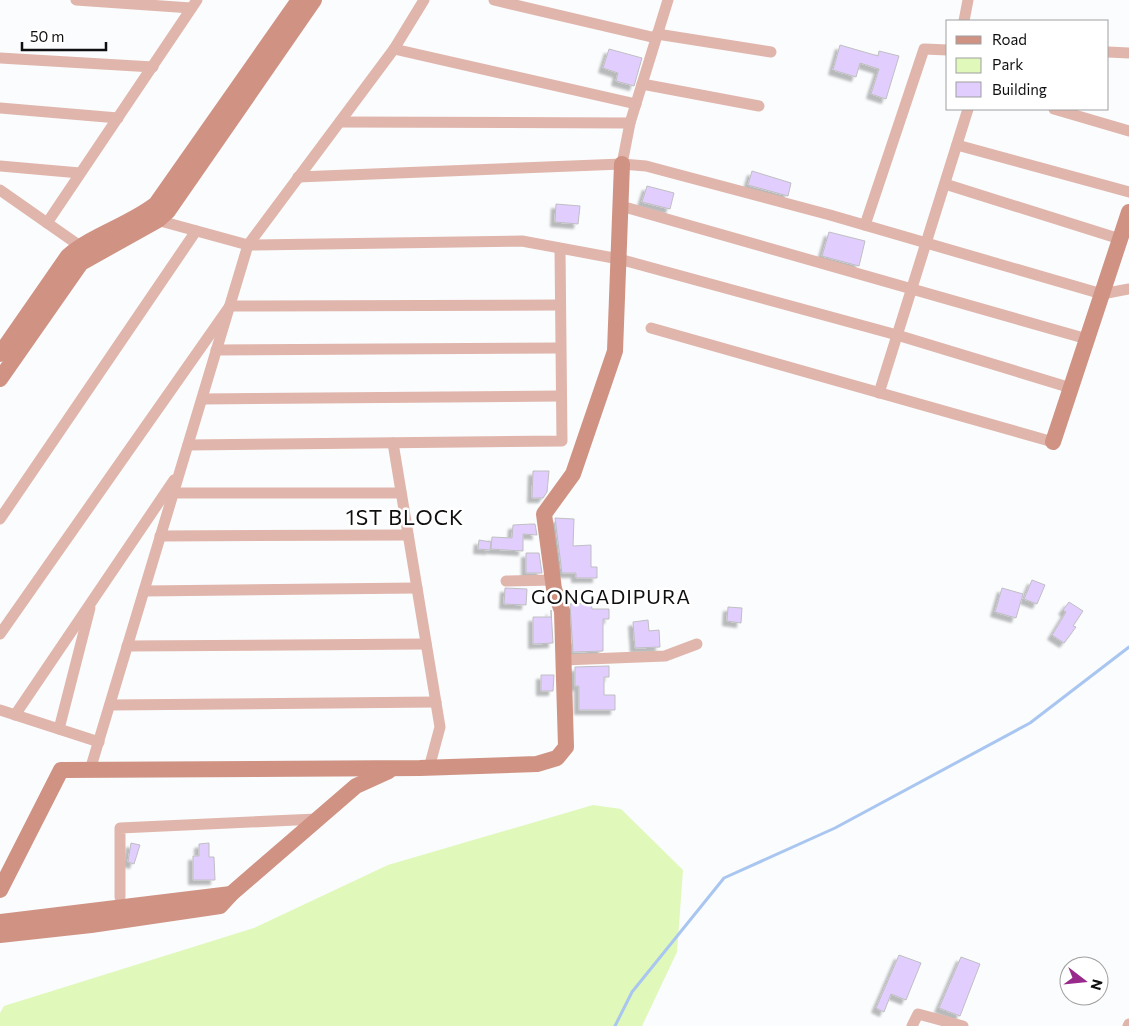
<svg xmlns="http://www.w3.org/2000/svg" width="1129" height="1026" viewBox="0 0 1129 1026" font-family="Commissioner,sans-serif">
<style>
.green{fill:#e0f8b9}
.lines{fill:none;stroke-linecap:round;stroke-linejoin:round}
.stream{stroke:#a9c6f1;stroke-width:3}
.building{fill:#e1cefe;stroke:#bfbec1;filter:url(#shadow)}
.street{stroke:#e0b5ab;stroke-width:11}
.secondary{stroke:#cf9283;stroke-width:16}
.labels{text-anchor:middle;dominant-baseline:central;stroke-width:5;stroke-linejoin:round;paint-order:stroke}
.neighbourhood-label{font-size:20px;letter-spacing:1px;fill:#0f0f11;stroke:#fff}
.quarter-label{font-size:21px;letter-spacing:1px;fill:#0f0f11;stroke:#fff}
</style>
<defs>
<filter id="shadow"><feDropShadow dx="-4.5" dy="4.5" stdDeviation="1" flood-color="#0004"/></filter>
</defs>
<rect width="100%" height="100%" fill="#fafcfe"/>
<!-- green -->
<polygon class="green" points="593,805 621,809 683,870 677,952 642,1026 0,1026 0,1013 4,1006 254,928 388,865"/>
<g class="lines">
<!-- stream -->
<polyline class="stream" points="615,1026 632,992 724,878 835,828 1030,723 1129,647"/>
</g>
<!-- building -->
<g class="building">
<polygon points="840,45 878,56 879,51 899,56 886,99 871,94 879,69 860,63 856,77 833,70"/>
<polygon points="609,49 642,58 634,86 616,81 618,73 603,68"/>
<polygon points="752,171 791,183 788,196 748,185"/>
<polygon points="647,186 674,193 670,209 642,202"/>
<polygon points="556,204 580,206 578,224 555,222"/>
<polygon points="829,232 865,241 859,266 822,256"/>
<polygon points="533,471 549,471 547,492 543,498 532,498"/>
<polygon points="555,518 574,519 573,546 591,545 591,567 597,567 597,578 576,578 576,573 562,573"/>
<polygon points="532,524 535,524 537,535 523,534 523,551 491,549 492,537 512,538 513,525"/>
<polygon points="479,540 491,542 490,550 478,549"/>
<polygon points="526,553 539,553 542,573 526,573"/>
<polygon points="1032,580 1045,585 1037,604 1024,599"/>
<polygon points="505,588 527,589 526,605 504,604"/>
<polygon points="1002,588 1023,594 1016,618 995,612"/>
<polygon points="1069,602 1083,611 1073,626 1076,627 1064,643 1052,635 1066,612 1063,610"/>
<polygon points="591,603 592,609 609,609 609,619 603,619 603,651 573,652 570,604"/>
<polygon points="728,607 742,608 741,623 727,621"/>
<polygon points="551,610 553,643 533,644 533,617 551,617"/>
<polygon points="648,620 649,631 659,630 660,647 635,648 633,622"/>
<polygon points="609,666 609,677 604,677 604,695 615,695 615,710 579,710 579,686 575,686 575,667"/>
<polygon points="541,675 554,675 553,691 541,691"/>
<polygon points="131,843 140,845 134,864 128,862"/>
<polygon points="209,843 209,857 214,857 215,880 193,880 193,856 199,856 199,844"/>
<polygon points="899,955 921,963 906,1000 891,994 884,1012 876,1008"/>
<polygon points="961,957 980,964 960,1016 939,1008"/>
</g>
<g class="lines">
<!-- street -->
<g class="street">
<polyline points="76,0 191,8"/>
<polyline points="494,0 656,38"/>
<polyline points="964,21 968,0"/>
<polyline points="657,34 771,52"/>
<polyline points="394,49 636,104"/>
<polyline points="1108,52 1129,53"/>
<polyline points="0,58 153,67"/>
<polyline points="642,84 759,106"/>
<polyline points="0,108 118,118"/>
<polyline points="1054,109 1129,131"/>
<polyline points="340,122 630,123"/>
<polyline points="957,145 1129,192"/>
<polyline points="622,164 630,123 668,0"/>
<polyline points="0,166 80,173"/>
<polyline points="298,177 622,164 646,166 830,215 1102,294 1129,289"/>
<polyline points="945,184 1120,239"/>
<polyline points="0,190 80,246"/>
<polyline points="621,206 1087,339"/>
<polyline points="153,219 248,245 522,241 619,259 897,335 1071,388"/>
<polyline points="47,223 197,0"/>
<polyline points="865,225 924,49 948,50"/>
<polyline points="651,328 1053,442"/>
<polyline points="216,350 560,348"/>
<polyline points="879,393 968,109"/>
<polyline points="202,399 560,396"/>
<polyline points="393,443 440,727 429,768"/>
<polyline points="188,445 562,441 560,249"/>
<polyline points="174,493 401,493"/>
<polyline points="0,519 196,231"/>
<polyline points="160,536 408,535"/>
<polyline points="506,581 553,580"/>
<polyline points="144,591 417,588"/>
<polyline points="0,634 230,306 560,305"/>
<polyline points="127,646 426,644"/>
<polyline points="563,660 665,656 697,644"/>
<polyline points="110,705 436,702"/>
<polyline points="0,710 99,742"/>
<polyline points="15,715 174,480"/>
<polyline points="59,729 90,608"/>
<polyline points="90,770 248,245 394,49 424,0"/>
<polyline points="120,897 120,828 317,819"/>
<polyline points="912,1026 918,1014 963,1026"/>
<polyline points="1128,1026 1129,1024"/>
</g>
<!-- secondary -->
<g class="secondary">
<path d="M 0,354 L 68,256 C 94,234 129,225 156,204 L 299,0"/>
<polyline points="0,379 81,263 158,220 168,211 314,0"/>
<polyline points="1053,442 1129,212"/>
<polyline points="0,890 61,770 420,768 537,764 557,758 566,747 562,611 554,589 544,514 573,474 615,351 622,164"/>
<polyline points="0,922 231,894"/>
<polyline points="0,935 91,925 220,906 231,894 356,786 389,771"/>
</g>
</g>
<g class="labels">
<!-- neighbourhood labels -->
<g class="neighbourhood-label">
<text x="611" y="596">GONGADIPURA</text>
</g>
<!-- quarter labels -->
<g class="quarter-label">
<text x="405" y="516">1ST BLOCK</text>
</g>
</g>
<!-- legend -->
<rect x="946" y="20" width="162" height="90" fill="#ffffff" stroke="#9f9fa0"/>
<rect x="956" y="36" width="25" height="8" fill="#cf9283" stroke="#9f9fa0"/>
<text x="992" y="45" font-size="15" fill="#0f0f11">Road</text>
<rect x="956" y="58" width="25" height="15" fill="#e0f8b9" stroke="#9f9fa0"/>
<text x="992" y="70" font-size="15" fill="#0f0f11">Park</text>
<rect x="956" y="82" width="25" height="15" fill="#e1cefe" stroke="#9f9fa0"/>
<text x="992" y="95" font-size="15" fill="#0f0f11">Building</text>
<!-- north arrow -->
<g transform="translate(1084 981) rotate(106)"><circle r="24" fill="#ffffff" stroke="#9f9fa0"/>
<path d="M0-4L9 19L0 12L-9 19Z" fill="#972a8b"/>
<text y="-8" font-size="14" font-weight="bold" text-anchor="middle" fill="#0f0f11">N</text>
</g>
<!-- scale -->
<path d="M22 42v8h84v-8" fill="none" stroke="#0f0f11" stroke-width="2.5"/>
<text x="30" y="42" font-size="15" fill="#0f0f11" stroke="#ffffff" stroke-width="4" paint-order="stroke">50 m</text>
</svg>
